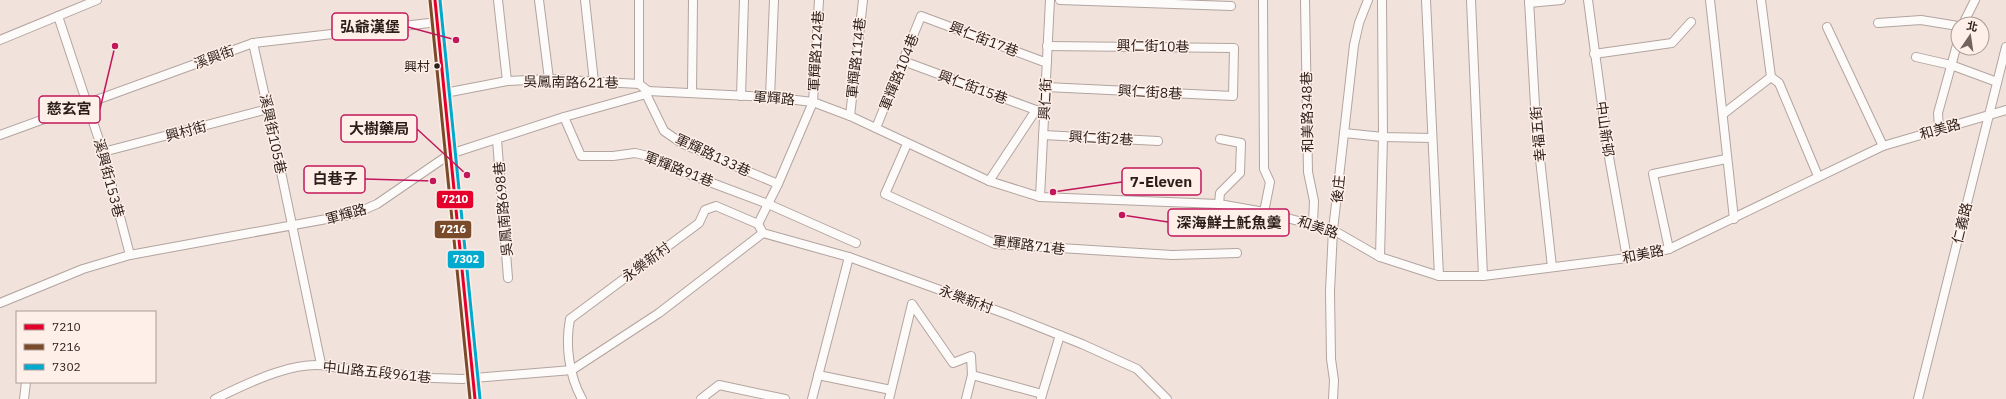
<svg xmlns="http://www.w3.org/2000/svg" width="2006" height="399" viewBox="0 0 2006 399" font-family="'IBM Plex Sans','Noto Sans TC',sans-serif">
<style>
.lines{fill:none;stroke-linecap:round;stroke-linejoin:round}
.street-casing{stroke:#b2a49f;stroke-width:10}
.primary-casing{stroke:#b8a096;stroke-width:15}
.street{stroke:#fdfbfa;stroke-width:8}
.primary{stroke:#efe5df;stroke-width:13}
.bus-1-casing{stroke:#feefe9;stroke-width:6}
.bus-2-casing{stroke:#feefe9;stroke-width:6}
.bus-3-casing{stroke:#feefe9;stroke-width:6}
.bus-1{stroke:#e4002b;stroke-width:3}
.bus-2{stroke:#7a4b2a;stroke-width:3}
.bus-3{stroke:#00a9ce;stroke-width:3}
.bus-dot{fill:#2c1f19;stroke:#feefe9;stroke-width:1.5}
.labels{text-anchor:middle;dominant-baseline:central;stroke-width:3;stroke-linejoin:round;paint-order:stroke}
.bus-label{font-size:13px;fill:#2c1f19;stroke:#feefe9;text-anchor:end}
.street-label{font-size:14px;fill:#2c1f19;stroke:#feefe9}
.leader{fill:none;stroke:#c2185b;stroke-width:1.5}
.callout-dot{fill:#c2185b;stroke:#feefe9;stroke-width:1.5}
.callout{fill:#feefe9;stroke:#c2185b;stroke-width:1.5}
.callout-label{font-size:15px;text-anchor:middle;font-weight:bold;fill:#2c1f19}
.line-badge{stroke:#feefe9;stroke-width:1.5}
.badge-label{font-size:11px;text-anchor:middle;font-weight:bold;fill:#fff}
</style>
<rect width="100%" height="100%" fill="#f2e2dc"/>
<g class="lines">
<!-- street casing -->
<g class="street-casing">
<g id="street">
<polyline points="498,0 507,81"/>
<polyline points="539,0 549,79"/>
<polyline points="585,0 594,82"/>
<polyline points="639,0 639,84"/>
<polyline points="1060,0 1231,6"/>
<polyline points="1263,0 1264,169 1270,182 1264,212"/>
<polyline points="1305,0 1308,172 1314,201 1313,223"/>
<polyline points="1426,0 1439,276"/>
<polyline points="1471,0 1483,276"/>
<polyline points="1529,0 1536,123 1552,267"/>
<polyline points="1588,0 1609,157 1627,258"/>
<polyline points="1710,0 1734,219"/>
<polyline points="1761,0 1771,77 1779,83 1818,176"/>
<polyline points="1529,3 1561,0"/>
<polyline points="58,16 103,152 130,255"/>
<polyline points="1878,23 1921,20 1958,26"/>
<polyline points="1963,24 1975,0"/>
<polyline points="1827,27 1883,146"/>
<polyline points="0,40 97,0"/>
<polyline points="253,43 270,119 321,364"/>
<polyline points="1594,54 1672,43 1691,22"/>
<polyline points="1916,57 1951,65 1997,82"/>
<polyline points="903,61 1044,113"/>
<polyline points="1046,87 1233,96 1234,48 1047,46"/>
<polyline points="692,92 693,0"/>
<polyline points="445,93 507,81 549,79 639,84 648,91"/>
<polyline points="646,94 664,131 683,144 778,184"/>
<polyline points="741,96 744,0"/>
<polyline points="770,97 774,0"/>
<polyline points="1723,114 1771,77"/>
<polyline points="850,116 863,0"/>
<polyline points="564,117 581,156 613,156 635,153 648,156 691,175 768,204 856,243"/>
<polyline points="876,128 921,16 1047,63"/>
<polyline points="1939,128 1938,113 1958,41"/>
<polyline points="1344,133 1383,137 1432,138"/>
<polyline points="0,135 253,43 438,22"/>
<polyline points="1043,135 1158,141"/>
<polyline points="497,140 508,278"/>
<polyline points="907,144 885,194 995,244 1172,255 1237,253"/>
<polyline points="103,152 268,109"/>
<polyline points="989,181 1036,110"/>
<polyline points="1040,197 1050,0"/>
<polyline points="1219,204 1220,193 1240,173 1241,143 1220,139"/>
<polyline points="758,224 778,184 813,102 819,0"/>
<polyline points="1669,249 1653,174 1726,159"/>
<polyline points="1380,257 1383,137 1382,0"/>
<polyline points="0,303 83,269 130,255 354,214 377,204 450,154 564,117 646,94 648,91 770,97 813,102 850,116 989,181 1040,197 1219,204 1264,212 1333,230 1380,257 1439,276 1483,276 1627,258 1669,249 1883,146 2006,110"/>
<polyline points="818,375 891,390"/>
<polyline points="1041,398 1060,335"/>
<polyline points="24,399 26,382"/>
<path d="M 215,399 C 248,383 297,358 333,367 L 433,378 L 462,379 L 572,370 L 659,313 L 763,233"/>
<path d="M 582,399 C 569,376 565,344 570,319 L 699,223 L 705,210 L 716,206 L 758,224 L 763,233 L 849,257 L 1009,315 L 1082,344 L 1137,369 L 1167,399"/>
<polyline points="701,399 719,385 785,399"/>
<polyline points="812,399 849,257"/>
<polyline points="889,399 912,304 953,363 971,356 972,375 1042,394"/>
<polyline points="966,399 972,375"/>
<polyline points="1333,399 1334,380 1331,359 1330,291 1333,230 1354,45 1359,23 1368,0"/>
<polyline points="1918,399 2006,47"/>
</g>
</g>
<!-- primary casing -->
<g class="primary-casing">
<polyline id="primary" points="435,0 475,399"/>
</g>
<!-- street -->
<use href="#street" class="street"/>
<!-- primary -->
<use href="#primary" class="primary"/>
<!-- bus-1 casing -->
<g class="bus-1-casing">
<polyline id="bus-1" points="435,0 475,399"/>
</g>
<!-- bus-2 casing -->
<g class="bus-2-casing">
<polyline id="bus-2" points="430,0 470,399"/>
</g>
<!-- bus-3 casing -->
<g class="bus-3-casing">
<polyline id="bus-3" points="440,0 480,399"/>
</g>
<!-- bus-1 -->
<use href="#bus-1" class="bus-1"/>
<!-- bus-2 -->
<use href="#bus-2" class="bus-2"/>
<!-- bus-3 -->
<use href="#bus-3" class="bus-3"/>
</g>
<!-- markers -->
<circle class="bus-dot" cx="437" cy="66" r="3.5"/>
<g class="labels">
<!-- bus labels -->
<g class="bus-label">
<text x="430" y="66">興村</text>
</g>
<!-- street labels -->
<g class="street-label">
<text transform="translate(984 39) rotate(21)">興仁街17巷</text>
<text transform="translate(1153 46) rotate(1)">興仁街10巷</text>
<text transform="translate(816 51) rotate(-87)">軍輝路124巷</text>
<text transform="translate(214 57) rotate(-20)">溪興街</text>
<text transform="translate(856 58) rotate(-84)">軍輝路114巷</text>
<text transform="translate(899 72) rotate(-68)">軍輝路104巷</text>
<text transform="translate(571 82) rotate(1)">吳鳳南路621巷</text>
<text transform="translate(973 87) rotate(20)">興仁街15巷</text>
<text transform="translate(1150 92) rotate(3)">興仁街8巷</text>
<text transform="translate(774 98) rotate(5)">軍輝路</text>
<text transform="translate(1045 99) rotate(-87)">興仁街</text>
<text transform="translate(1307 112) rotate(-91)">和美路348巷</text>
<text transform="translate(1605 129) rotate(82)">中山新邨</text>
<text transform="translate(1940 129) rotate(-16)">和美路</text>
<text transform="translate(186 131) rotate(-15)">興村街</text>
<text transform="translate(273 134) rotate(78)">溪興街105巷</text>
<text transform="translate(1538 134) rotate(-95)">幸福五街</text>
<text transform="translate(1101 138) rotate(3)">興仁街2巷</text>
<text transform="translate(713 155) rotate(25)">軍輝路133巷</text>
<text transform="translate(679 169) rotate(21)">軍輝路91巷</text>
<text transform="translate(109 178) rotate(75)">溪興街153巷</text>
<text transform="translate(1338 189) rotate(-84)">後庄</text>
<text transform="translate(503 209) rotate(-95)">吳鳳南路698巷</text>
<text transform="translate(346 214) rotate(-16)">軍輝路</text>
<text transform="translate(1962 223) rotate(-76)">仁義路</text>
<text transform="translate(1318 227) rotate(19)">和美路</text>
<text transform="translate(1029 245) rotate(7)">軍輝路71巷</text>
<text transform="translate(1643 254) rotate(-11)">和美路</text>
<text transform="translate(646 262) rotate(-36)">永樂新村</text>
<text transform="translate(966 299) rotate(20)">永樂新村</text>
<text transform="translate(377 372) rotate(6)">中山路五段961巷</text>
</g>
</g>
<!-- callouts -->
<path class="leader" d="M456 40L408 27M115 46L100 109M467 175L417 129M433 181L365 179M1053 192L1122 182M1122 215L1168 222"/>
<g class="callout-dot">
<circle cx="456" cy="40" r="4"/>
<circle cx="115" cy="46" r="4"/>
<circle cx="467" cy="175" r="4"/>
<circle cx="433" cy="181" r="4"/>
<circle cx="1053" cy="192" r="4"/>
<circle cx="1122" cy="215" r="4"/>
</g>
<g class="callout">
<rect x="332" y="13" width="76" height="27" rx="4"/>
<rect x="39" y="96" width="61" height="27" rx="4"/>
<rect x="341" y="115" width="76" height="27" rx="4"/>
<rect x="304" y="166" width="61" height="27" rx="4"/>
<rect x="1122" y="168" width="79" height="27" rx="4"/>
<rect x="1168" y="209" width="121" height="27" rx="4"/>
</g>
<g class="callout-label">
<text x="370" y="32">弘爺漢堡</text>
<text x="69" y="114">慈玄宮</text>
<text x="379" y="134">大樹藥局</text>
<text x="335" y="184">白巷子</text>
<text x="1161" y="187">7-Eleven</text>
<text x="1229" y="228">深海鮮土魠魚羹</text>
</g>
<g class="line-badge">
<rect x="436" y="190" width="38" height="19" rx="4" fill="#e4002b"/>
<rect x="434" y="220" width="38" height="19" rx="4" fill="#7a4b2a"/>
<rect x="447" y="250" width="38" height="19" rx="4" fill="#00a9ce"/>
</g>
<g class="badge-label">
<text x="455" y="203">7210</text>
<text x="453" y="233">7216</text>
<text x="466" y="263">7302</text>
</g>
<!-- legend -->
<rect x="16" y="311" width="140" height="72" fill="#feefe9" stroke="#aa9c96"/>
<rect x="24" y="324" width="20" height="6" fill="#e4002b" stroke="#aa9c96"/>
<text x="52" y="331" font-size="12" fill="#2c1f19">7210</text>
<rect x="24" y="344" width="20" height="6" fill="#7a4b2a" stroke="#aa9c96"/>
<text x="52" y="351" font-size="12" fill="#2c1f19">7216</text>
<rect x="24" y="364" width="20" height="6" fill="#00a9ce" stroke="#aa9c96"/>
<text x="52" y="371" font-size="12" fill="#2c1f19">7302</text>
<!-- north arrow -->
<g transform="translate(1970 36) rotate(13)"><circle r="19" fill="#feefe9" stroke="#aa9c96"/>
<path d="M0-3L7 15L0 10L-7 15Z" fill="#71635d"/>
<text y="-6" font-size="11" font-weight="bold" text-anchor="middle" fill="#2c1f19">北</text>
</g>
</svg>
